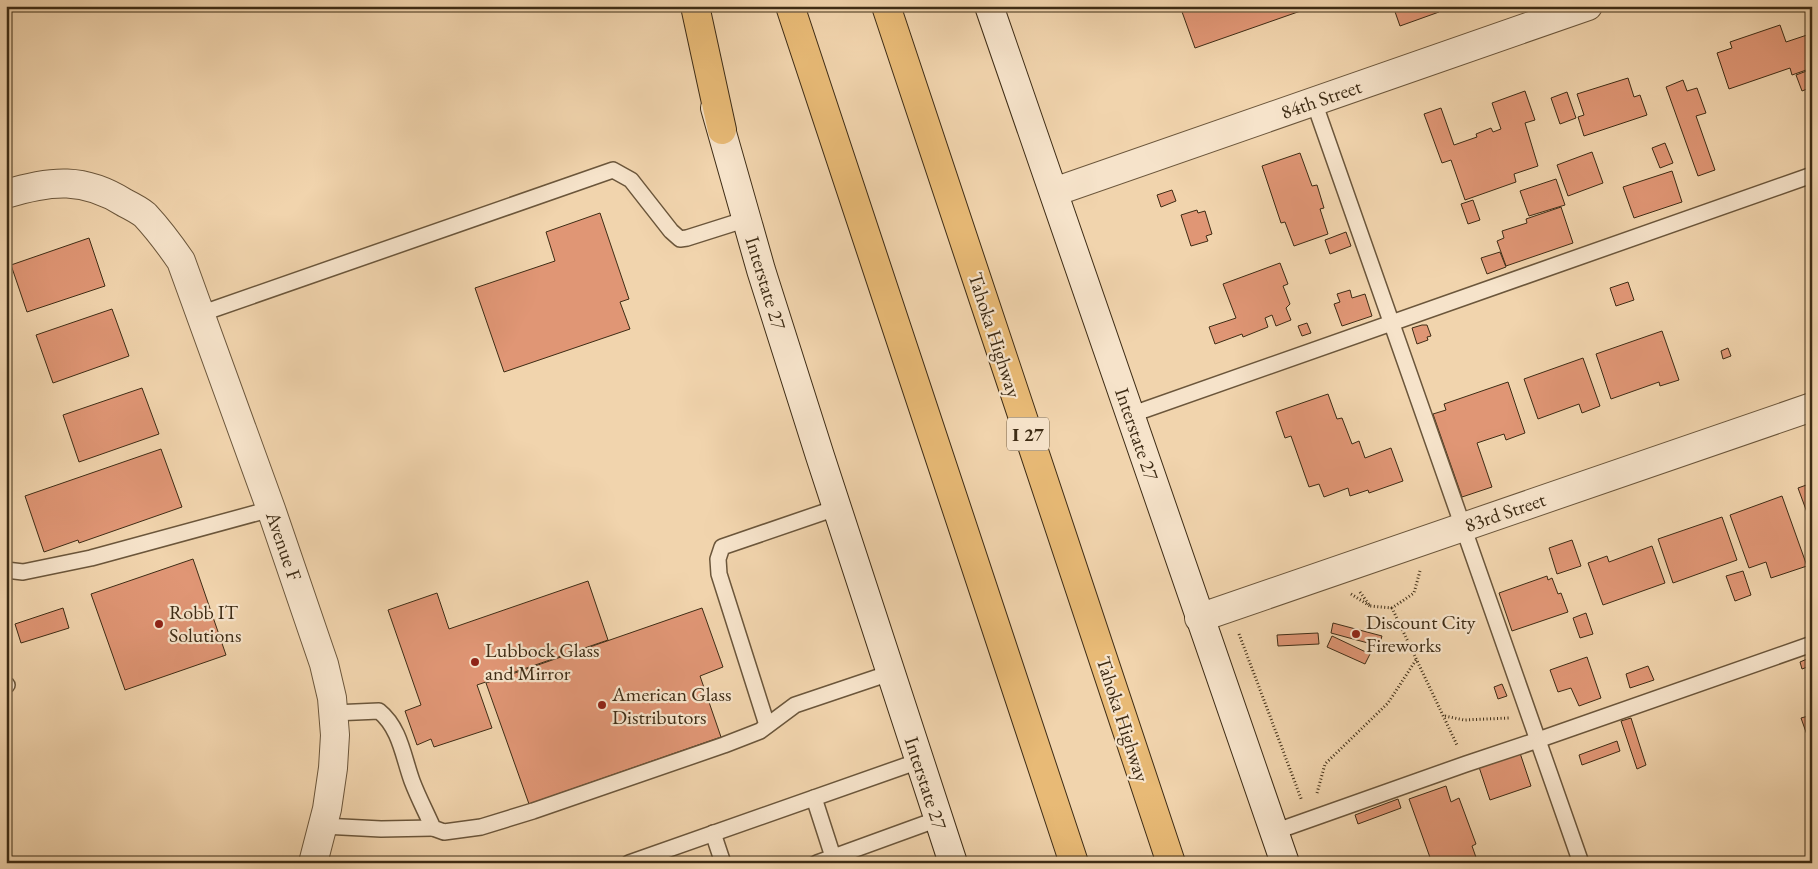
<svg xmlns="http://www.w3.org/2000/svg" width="1818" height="869" viewBox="0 0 1818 869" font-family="'EB Garamond',serif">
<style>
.building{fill:#e09675;stroke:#3e2c15}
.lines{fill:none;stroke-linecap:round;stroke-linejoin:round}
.service-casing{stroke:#6b563b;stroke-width:18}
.minor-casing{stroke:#6b563b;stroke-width:30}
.secondary-casing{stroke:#3e2c15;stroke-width:30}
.motorway-casing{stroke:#3e2c15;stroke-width:30}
.path{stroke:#3e2c15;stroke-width:3;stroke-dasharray:1 2.5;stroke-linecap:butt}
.service{stroke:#f6e3ca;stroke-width:15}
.minor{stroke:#f6e3ca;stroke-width:28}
.secondary{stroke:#f6e3ca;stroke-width:28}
.motorway{stroke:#e8ba76;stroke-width:28}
.poi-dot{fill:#8f2418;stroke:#f6e3ca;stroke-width:2}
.labels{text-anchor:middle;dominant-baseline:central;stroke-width:4.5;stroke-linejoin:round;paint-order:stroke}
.shield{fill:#f6e3ca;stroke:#75634b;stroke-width:1}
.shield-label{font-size:19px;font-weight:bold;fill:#3e2c15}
.street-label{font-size:20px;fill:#3e2c15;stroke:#f6e3ca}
.poi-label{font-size:20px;fill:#3e2c15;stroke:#f6e3ca;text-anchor:start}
</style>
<rect width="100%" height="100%" fill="#f1d4ad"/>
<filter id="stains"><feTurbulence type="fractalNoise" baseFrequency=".004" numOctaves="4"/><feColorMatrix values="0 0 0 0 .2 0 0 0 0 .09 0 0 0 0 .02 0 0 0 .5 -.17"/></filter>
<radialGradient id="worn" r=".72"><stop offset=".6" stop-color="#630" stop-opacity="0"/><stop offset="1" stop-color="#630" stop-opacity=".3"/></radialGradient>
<!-- building -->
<g class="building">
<polygon points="1188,6 1311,6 1312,7 1195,48 1181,9"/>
<polygon points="1393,6 1437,6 1439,12 1400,26"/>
<polygon points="1780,25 1786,42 1810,34 1812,38 1812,68 1792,75 1790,68 1729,89 1717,53 1732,48 1730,42"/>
<polygon points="1812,69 1812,87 1802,91 1796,75"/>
<polygon points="1628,78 1634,97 1640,95 1647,115 1584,136 1578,117 1584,115 1577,94"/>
<polygon points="1683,80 1687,91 1697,88 1706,113 1696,116 1715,170 1698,176 1666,87"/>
<polygon points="1525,91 1535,120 1525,123 1538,166 1514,174 1516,182 1465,200 1451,160 1442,163 1424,114 1441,108 1454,145 1477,137 1476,134 1491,128 1493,132 1501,129 1492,103"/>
<polygon points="1567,92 1576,118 1560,124 1551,98"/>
<polygon points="1665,143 1673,163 1660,168 1652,148"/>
<polygon points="1592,152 1603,183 1568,196 1557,165"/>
<polygon points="1300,153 1312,186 1317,185 1324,208 1320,209 1328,234 1294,246 1285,222 1281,223 1262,166"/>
<polygon points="1672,171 1682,202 1634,218 1623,187"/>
<polygon points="1556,179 1565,205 1529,216 1520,191"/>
<polygon points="1172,190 1176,201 1161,207 1157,195"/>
<polygon points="1473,200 1480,220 1468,224 1461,204"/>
<polygon points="1561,207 1573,243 1506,266 1497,241 1504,238 1502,231 1527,223 1526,219"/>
<polygon points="1197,210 1198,213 1205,211 1212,234 1206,236 1208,241 1191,246 1181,215"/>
<polygon points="600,213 629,299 620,302 630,329 504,372 475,288 555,261 546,232"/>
<polygon points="1346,232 1351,246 1330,254 1325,240"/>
<polygon points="89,238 105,286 27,312 11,265"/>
<polygon points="1500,252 1506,267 1487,274 1481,258"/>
<polygon points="1280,263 1288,284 1283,286 1290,304 1286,308 1291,320 1276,326 1272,315 1265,318 1268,327 1243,337 1242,334 1215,344 1209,327 1236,318 1223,284"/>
<polygon points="1628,282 1634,300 1616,306 1610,288"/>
<polygon points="1350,290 1352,298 1365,294 1372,316 1342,326 1334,304 1340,302 1337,294"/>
<polygon points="112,309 129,356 53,383 36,335"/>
<polygon points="1307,323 1311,333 1302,336 1298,326"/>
<polygon points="1422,325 1427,325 1431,336 1427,337 1428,340 1417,344 1412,328"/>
<polygon points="1662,331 1679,380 1660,386 1659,382 1611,399 1596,354"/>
<polygon points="1728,348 1731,356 1723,359 1721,351"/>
<polygon points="1583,358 1600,406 1582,413 1579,404 1538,419 1524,379"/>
<polygon points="1508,382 1525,433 1506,440 1504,434 1477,443 1492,487 1462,497 1433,414 1446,410 1444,404"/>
<polygon points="142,388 159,434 79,462 63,415"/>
<polygon points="1328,394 1337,419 1342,418 1352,444 1359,441 1365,458 1391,448 1403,481 1369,493 1368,490 1350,496 1348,488 1324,497 1319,484 1309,487 1291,436 1285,438 1276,412"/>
<polygon points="161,449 182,507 79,543 78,540 44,552 25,496"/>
<polygon points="1812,483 1812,526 1798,488"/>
<polygon points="1782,496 1807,566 1771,578 1766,562 1749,568 1730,515"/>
<polygon points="1722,517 1737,560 1673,583 1658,539"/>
<polygon points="1572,540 1581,566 1557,574 1549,548"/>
<polygon points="1652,546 1665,583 1603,605 1588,563 1607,556 1609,562"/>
<polygon points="193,559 226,655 125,690 91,594"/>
<polygon points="1743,571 1751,595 1735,601 1726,576"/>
<polygon points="1547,576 1548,580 1552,578 1558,594 1561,593 1568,612 1512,631 1499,593"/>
<polygon points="588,581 608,640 477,685 492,728 434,747 431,739 417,745 405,711 421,705 388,610 437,593 449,629"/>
<polygon points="63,608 69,628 21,643 15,624"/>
<polygon points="702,608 723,667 700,676 721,737 529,804 486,683"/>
<polygon points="1586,613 1593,634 1580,638 1573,618"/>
<polygon points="1333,623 1382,636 1379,646 1331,633"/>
<polygon points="1318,633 1319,644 1278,646 1277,635"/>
<polygon points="1332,636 1370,654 1365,664 1327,647"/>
<polygon points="1587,657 1601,698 1579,706 1571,688 1558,692 1550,670"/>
<polygon points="1807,659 1810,666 1802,669 1800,662"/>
<polygon points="1648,666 1654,680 1630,688 1626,674"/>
<polygon points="1502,684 1507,696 1498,699 1494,687"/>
<polygon points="1812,715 1812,749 1801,718"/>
<polygon points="1631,718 1646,765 1637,769 1621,721"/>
<polygon points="1617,741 1620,751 1582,765 1579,755"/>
<polygon points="1520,753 1531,786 1490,800 1479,767"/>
<polygon points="1446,786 1451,802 1459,798 1476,844 1472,846 1478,863 1432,863 1409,799"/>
<polygon points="1398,799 1401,808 1358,824 1355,815"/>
<polygon points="1512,859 1513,863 1500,863"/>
</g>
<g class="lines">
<!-- service casing -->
<g class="service-casing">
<g id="service">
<polyline points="1314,102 1581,863"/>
<polyline points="200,314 613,170 631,180 671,231 680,239 687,238 747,219"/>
<polyline points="1130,415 1812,175"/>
<polyline points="6,570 23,572 91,558 271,509"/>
<polyline points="6,685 7,685"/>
<path d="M 333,713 L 379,711 C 400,728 403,756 412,781 C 418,797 426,812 433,828 L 444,832 L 481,827 L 533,811 L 724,745 L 760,731 L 795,705 L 890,673"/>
<polyline points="767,725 719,574 718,559 722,547 836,508"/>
<polyline points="814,798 835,863"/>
<polyline points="323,826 381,829 433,828"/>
<polyline points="1274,832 1466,764 1538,740 1812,644"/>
<polyline points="713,833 723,863"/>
<polyline points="629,863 919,761"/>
<polyline points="817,863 938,819"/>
</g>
</g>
<!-- minor casing -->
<g class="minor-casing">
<g id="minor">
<polyline points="1054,192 1588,6"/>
<path d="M 6,194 C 51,180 84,177 125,203 C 131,206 139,210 145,215 C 158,229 170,245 181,261 L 271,509 L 324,664 L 332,698 L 335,735 L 333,768 L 327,809 L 313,863"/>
<polyline points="1199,618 1812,407"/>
</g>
</g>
<!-- secondary casing -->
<g class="secondary-casing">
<g id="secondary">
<polyline points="989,6 1285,863"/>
<polyline points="715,108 761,270 820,456 953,863"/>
</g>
</g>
<!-- motorway casing -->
<g class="motorway-casing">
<g id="motorway">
<polyline points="695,6 722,130"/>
<polyline points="790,6 1074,863"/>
<polyline points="886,6 1171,863"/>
</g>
</g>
<!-- path -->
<g class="path">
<polyline points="1420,571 1414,593 1392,608 1457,745"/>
<polyline points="1360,592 1370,606 1392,608"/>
<polyline points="1351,594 1370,606"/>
<polyline points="1239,634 1302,801"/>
<polyline points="1445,716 1464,720 1509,718"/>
<polyline points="1317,793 1325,764 1388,703 1416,660"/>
</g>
<!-- service -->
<use href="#service" class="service"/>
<!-- minor -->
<use href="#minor" class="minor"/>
<!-- secondary -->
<use href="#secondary" class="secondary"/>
<!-- motorway -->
<use href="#motorway" class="motorway"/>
</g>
<!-- markers -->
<g class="poi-dot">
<circle cx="159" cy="624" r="5"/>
<circle cx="1356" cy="634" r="5"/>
<circle cx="475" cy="662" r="5"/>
<circle cx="602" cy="705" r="5"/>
</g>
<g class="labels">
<!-- shield labels -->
<rect class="shield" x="1007" y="417.5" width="42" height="33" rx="4"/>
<g class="shield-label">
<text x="1028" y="434">I 27</text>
</g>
<!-- street labels -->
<g class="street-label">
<text transform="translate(1321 99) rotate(-19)">84th Street</text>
<text transform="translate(766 283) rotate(73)">Interstate 27</text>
<text transform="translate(995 335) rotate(72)">Tahoka Highway</text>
<text transform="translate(1137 434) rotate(71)">Interstate 27</text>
<text transform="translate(1505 512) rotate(-19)">83rd Street</text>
<text transform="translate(284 546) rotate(71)">Avenue F</text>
<text transform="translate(1123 719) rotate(72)">Tahoka Highway</text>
<text transform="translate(926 783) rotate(72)">Interstate 27</text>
</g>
<!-- poi labels -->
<g class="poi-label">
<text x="169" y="612">Robb IT<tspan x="169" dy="23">Solutions</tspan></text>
<text x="1366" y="622">Discount City<tspan x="1366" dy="23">Fireworks</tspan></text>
<text x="485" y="650">Lubbock Glass<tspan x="485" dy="23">and Mirror</tspan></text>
<text x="612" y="694">American Glass<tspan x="612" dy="23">Distributors</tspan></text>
</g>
</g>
<!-- margin -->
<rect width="1818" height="869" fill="none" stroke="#f1d4ad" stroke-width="25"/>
<rect x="8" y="8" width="1803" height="854" fill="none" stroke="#3e2c15" stroke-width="2.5"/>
<rect x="12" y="12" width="1793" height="844" fill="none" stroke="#3e2c15"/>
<rect width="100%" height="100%" filter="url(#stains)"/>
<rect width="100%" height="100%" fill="url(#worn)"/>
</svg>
